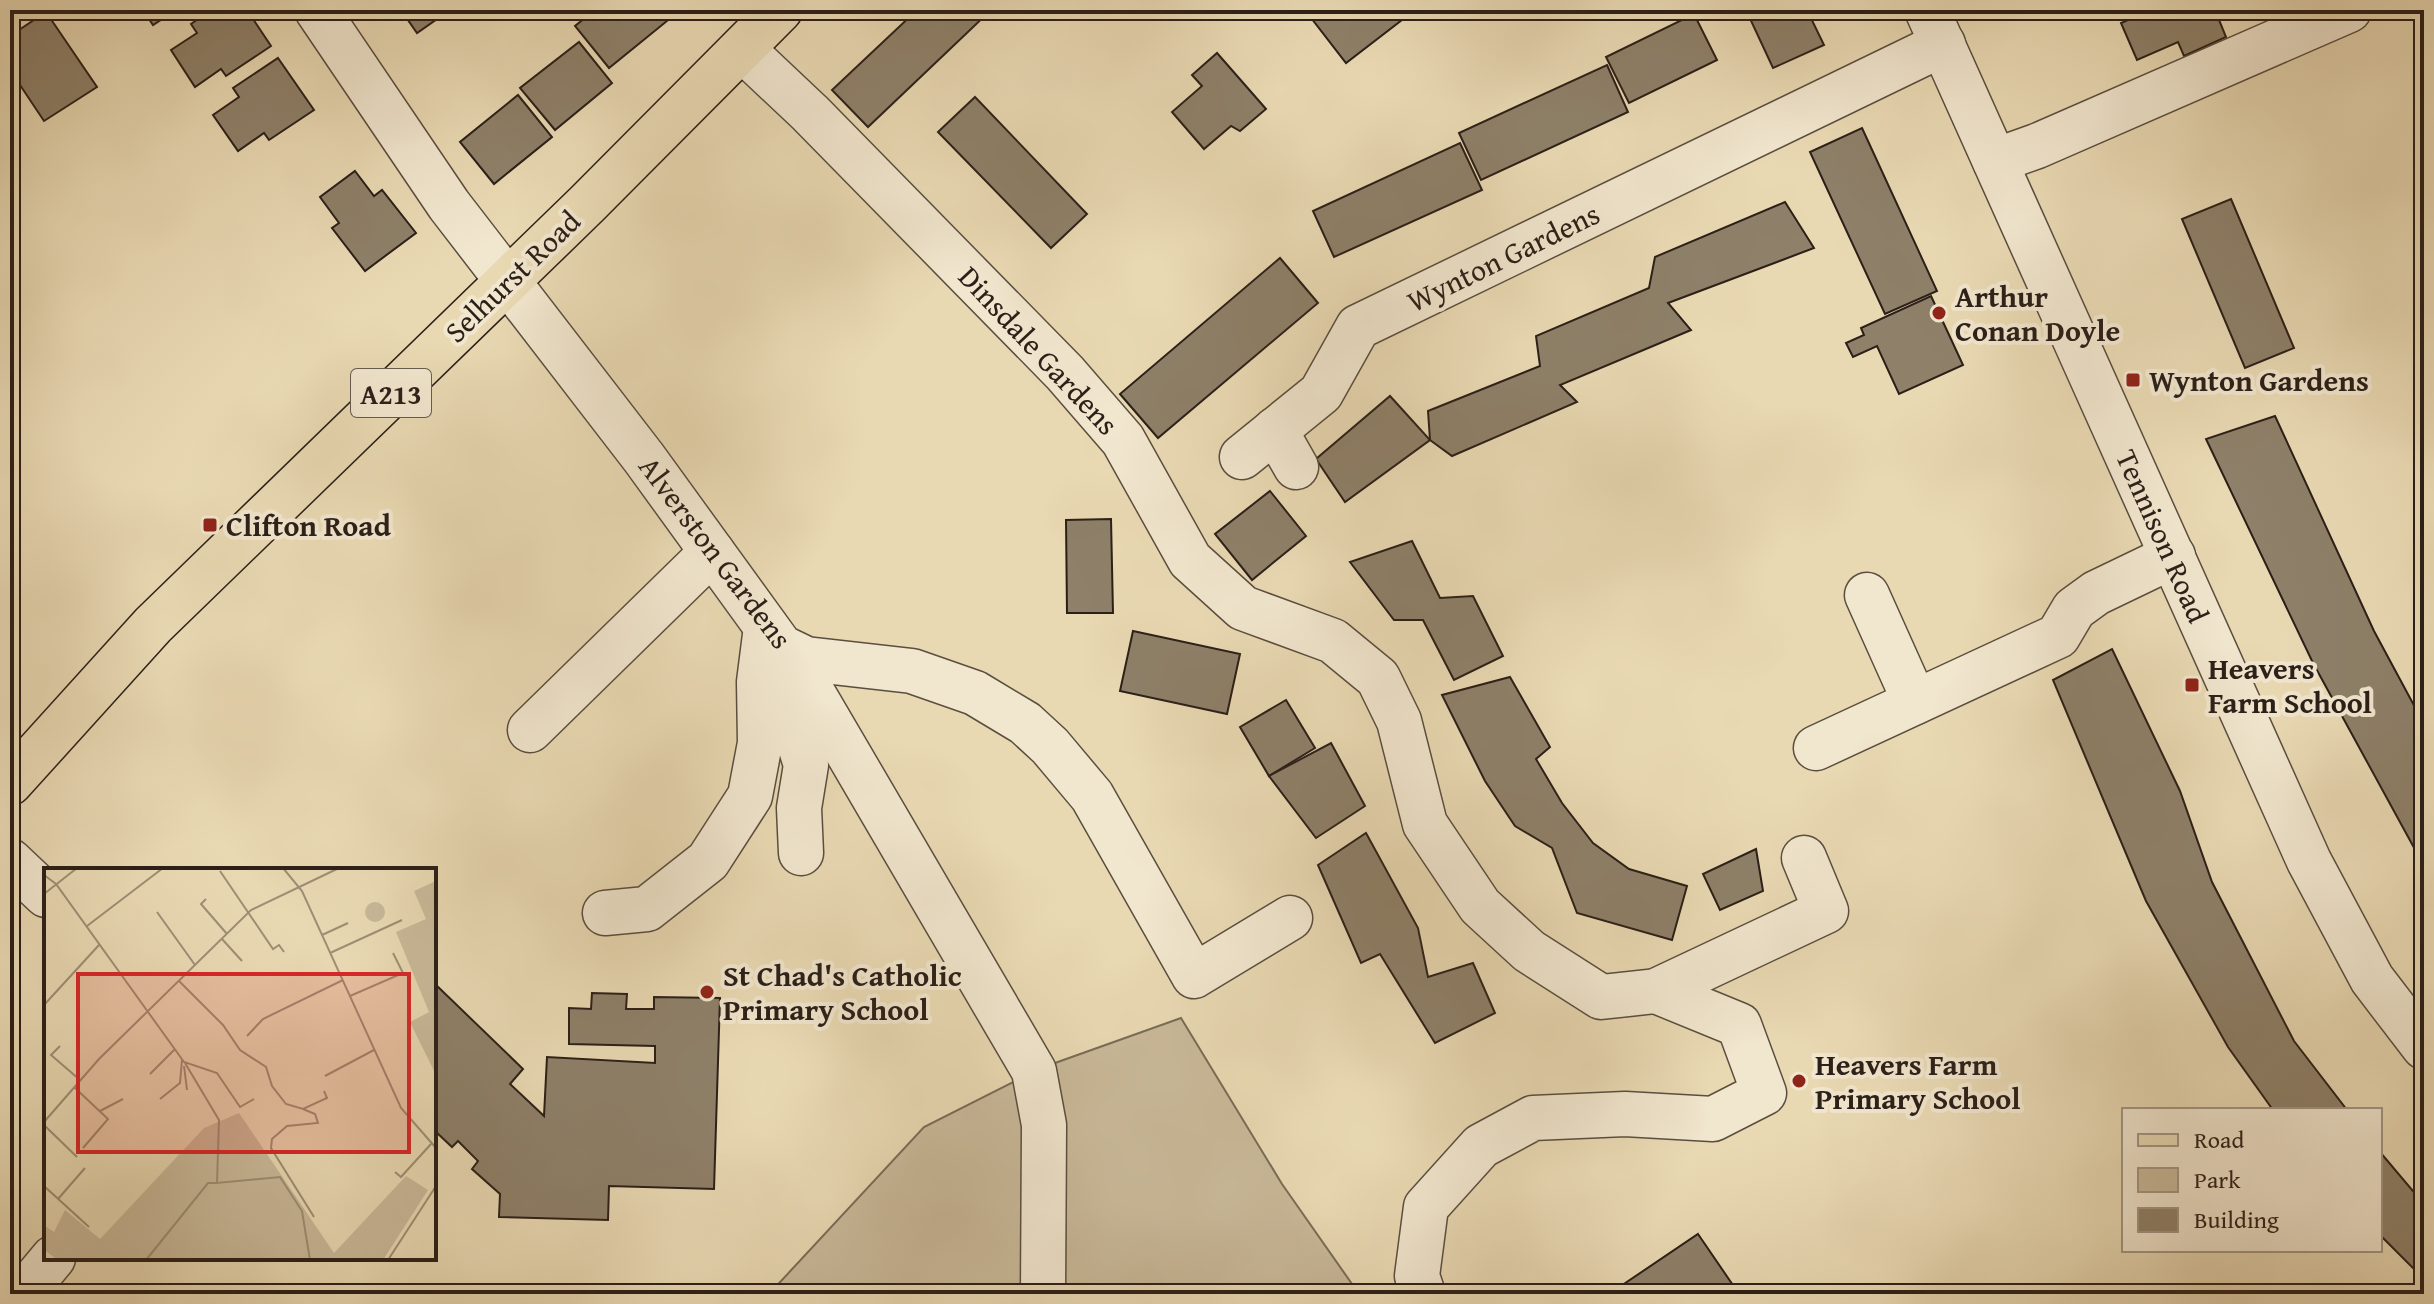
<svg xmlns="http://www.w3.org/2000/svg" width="2434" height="1304" viewBox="0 0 2434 1304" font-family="'Gentium Book Plus',serif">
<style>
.green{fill:#c9b999;stroke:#7a6c58;stroke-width:2}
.building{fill:#8e8069;stroke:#2b1f18;stroke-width:2}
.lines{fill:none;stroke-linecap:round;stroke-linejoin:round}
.minor-casing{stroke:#5a4e3f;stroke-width:47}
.major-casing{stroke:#2b1f18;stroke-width:47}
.minor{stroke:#f1e6ce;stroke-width:44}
.major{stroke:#e9d9b3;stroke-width:44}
.poi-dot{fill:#8f2418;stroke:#f1e6ce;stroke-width:3}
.labels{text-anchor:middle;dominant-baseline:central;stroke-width:8;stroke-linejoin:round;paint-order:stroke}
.shield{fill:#f1e6ce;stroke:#665b4f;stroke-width:2}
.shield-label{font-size:28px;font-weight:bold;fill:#2b1f18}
.street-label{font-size:30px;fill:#2b1f18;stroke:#f1e6ce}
.poi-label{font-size:30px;font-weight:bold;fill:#2b1f18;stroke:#f1e6ce;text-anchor:start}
.inset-road{fill:none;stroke:#9d8f75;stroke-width:2}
.view{fill:#d62828;fill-opacity:0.15;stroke:#d62828;stroke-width:4}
.inset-edge{fill:none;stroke:#2b1f18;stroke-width:4}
</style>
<rect width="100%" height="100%" fill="#e9d9b3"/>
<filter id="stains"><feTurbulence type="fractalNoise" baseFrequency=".0025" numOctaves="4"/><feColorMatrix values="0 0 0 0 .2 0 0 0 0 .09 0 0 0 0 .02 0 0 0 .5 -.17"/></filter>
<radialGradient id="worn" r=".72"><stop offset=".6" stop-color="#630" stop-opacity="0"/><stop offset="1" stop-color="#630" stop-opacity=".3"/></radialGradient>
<!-- green -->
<polygon class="green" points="1181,1018 1282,1184 1359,1294 769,1294 924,1127 1041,1068"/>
<!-- building -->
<g class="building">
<polygon points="143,10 176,10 153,25"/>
<polygon points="211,10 247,10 271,46 226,76 221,69 195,87 171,50 197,33 191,24"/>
<polygon points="401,10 450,10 417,33"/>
<polygon points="595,10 657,10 667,21 609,68 575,26"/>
<polygon points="917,10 991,10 868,127 832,90"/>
<polygon points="1305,10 1409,10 1411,13 1346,63"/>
<polygon points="1746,10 1807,10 1824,45 1773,68"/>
<polygon points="2132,10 2215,10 2226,37 2184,56 2178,42 2137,60 2121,23 2135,17"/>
<polygon points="46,12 97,87 44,121 10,70 10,36"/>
<polygon points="1694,14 1717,60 1629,103 1606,57"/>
<polygon points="579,42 612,83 555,130 520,88"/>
<polygon points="1217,53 1266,109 1240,131 1231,126 1204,149 1172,112 1202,86 1192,75"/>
<polygon points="278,58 314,110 269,140 264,133 238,151 213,115 239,97 233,88"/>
<polygon points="1607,65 1628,112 1481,180 1459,133"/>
<polygon points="518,95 552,137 494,184 460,142"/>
<polygon points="975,97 1087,214 1051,248 938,132"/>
<polygon points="1862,128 1937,291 1885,314 1810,152"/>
<polygon points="1460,143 1482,190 1334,257 1313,211"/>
<polygon points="355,171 374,196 382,190 416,233 365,271 332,228 339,223 320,197"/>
<polygon points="2231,199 2294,348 2245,368 2182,219"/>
<polygon points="1785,202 1814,248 1668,303 1691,330 1560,385 1577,402 1452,456 1430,440 1428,411 1540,366 1536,336 1649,288 1655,257"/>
<polygon points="1280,258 1318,303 1158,438 1120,394"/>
<polygon points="1931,296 1963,365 1899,394 1877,346 1853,357 1846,343 1864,335 1861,328"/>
<polygon points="1390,396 1430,440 1345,502 1316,459"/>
<polygon points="2275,416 2374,631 2424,724 2424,866 2313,663 2206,439"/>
<polygon points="1270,491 1306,536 1252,580 1215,534"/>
<polygon points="1111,519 1113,613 1067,613 1066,520"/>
<polygon points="1412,541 1440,598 1473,596 1503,656 1454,680 1423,620 1394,620 1350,562"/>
<polygon points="1133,631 1240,654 1227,714 1120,691"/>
<polygon points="2112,649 2180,791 2212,882 2294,1041 2347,1110 2273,1110 2228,1047 2146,901 2053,680"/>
<polygon points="1510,677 1550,747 1536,759 1562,803 1593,843 1629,869 1687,886 1672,940 1577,913 1552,848 1515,826 1485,781 1442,695"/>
<polygon points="1286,700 1315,748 1269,776 1240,727"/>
<polygon points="1331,743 1365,806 1316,838 1269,776"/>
<polygon points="1366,833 1418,928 1428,977 1473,963 1495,1013 1435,1043 1380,954 1361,963 1318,865"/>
<polygon points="1756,849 1763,891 1720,910 1703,874"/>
<polygon points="434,983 523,1069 510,1084 544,1116 547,1057 655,1063 655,1046 569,1044 569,1008 591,1009 592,993 627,994 626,1009 654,1009 654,997 720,998 714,1189 609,1186 608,1220 499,1217 500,1194 472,1169 478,1161 458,1141 452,1147 434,1130"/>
<polygon points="2380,1152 2424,1204 2424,1279 2380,1235"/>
<polygon points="1698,1234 1739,1294 1609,1294"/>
</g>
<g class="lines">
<!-- minor casing -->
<g class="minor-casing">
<g id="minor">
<polyline points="317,10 449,205 644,458 781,647 806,659 912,671 975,693 1025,723 1050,746 1092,796 1194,976 1290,918"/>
<polyline points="1927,10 2309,861 2372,979 2424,1047"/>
<polyline points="742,49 810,113 1065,373 1123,440 1190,560 1243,608 1333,641 1378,678 1399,721 1425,824 1480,906 1529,951 1601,997 1656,991 1826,911 1804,858"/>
<polyline points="1995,161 2037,146 2349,10"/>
<polyline points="1275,430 1296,467"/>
<polyline points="1242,457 1321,393 1358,327 1943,44"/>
<polyline points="1867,595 1915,702"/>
<polyline points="790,654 1034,1071 1044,1125 1043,1294"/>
<polyline points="778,665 777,671 806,765 799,808 801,853"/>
<polyline points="530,730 712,552"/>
<polyline points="1816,748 2058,636 2074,609 2096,593 2173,556"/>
<polyline points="10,861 46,895"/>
<polyline points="605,913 647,909 708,861 750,796 760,743 759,682 766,627"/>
<polyline points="38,1276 53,1258"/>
<polyline points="1423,1294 1417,1276 1426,1207 1481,1146 1533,1118 1625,1114 1713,1119 1764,1093 1739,1025 1656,991"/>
</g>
</g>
<!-- major casing -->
<g class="major-casing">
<polyline id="major" points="10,783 153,625 587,204 780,10"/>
</g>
<!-- minor -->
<use href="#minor" class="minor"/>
<!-- major -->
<use href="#major" class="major"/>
</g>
<!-- markers -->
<g class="poi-dot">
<circle cx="1939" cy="313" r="8"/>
<rect x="2125" y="372" width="16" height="16" rx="4"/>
<rect x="202" y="517" width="16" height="16" rx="4"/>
<rect x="2184" y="677" width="16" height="16" rx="4"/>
<circle cx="707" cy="992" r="8"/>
<circle cx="1799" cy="1081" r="8"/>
</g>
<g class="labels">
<!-- shield labels -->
<rect class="shield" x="351" y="369" width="80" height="48" rx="6"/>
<g class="shield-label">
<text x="391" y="393">A213</text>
</g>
<!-- street labels -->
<g class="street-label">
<text transform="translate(1503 257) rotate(-26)">Wynton Gardens</text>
<text transform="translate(512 276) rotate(-44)">Selhurst Road</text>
<text transform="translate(1039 350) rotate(47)">Dinsdale Gardens</text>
<text transform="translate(2163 536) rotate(66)">Tennison Road</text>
<text transform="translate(716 552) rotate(53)">Alverston Gardens</text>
</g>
<!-- poi labels -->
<g class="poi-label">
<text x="1955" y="296">Arthur<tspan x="1955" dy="34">Conan Doyle</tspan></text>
<text x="2149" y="380">Wynton Gardens</text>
<text x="226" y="525">Clifton Road</text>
<text x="2208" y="668">Heavers<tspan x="2208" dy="34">Farm School</tspan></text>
<text x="723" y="975">St Chad's Catholic<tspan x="723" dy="34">Primary School</tspan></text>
<text x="1815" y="1064">Heavers Farm<tspan x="1815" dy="34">Primary School</tspan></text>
</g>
</g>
<!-- overview -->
<g transform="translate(44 868)">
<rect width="392" height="392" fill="#e9d9b3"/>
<path d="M 392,13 L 392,207 L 366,154 L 385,144 L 352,64 L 382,51 L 370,23 ZM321 44a10 10 0 1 1 20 0a10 10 0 1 1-20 0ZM 195,245 L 290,385 L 362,308 L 384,322 L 339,392 L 14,392 L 0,382 L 0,357 L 10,364 L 21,342 L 56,371 L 160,260 Z" fill="#c9b999"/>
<path class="inset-road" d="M 239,0 L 258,23 L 357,240 L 392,280M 176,3 L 229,81 L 235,77 L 240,84M 0,7 L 12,16 L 140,194 L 173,205 L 196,239 L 210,231M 0,26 L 33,0M 162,31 L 157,36 L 183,66M 113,44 L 151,97M 43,58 L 119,0M 278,67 L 304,55M 178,71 L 198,93M 286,85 L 358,52M 135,113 L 179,157 L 196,182 L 222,199 L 228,218 L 242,236 L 259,241 L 283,230 L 280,223M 306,128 L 359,105 L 349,85M 0,137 L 55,77M 203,168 L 219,151 L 299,112M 16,178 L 7,187 L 36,212M 141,195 L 175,252 L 173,315 L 236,309 L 258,343 L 266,392M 140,198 L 143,222M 106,206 L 131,181M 281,208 L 330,182M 30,219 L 64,251 L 39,280M 116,231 L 136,215 L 138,192M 259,241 L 271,246 L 274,255 L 243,258 L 228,271 L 227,280 L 270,349M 56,243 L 79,231M 0,254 L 55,191 L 207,42 L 295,0M 0,257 L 33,289M 351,304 L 357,309 L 387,276M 0,318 L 45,359M 14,331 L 41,300M 102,392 L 164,315 L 173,315M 344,392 L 392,318"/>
<path class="view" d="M 34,106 L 365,106 L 365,284 L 34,284 Z"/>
<rect width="392" height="392" class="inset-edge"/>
</g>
<!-- margin -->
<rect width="2434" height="1304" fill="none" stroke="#e9d9b3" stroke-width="40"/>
<rect x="12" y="12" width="2410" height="1280" fill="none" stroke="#2b1f18" stroke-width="4"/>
<rect x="20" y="20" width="2394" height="1264" fill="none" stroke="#2b1f18" stroke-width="2"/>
<!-- legend -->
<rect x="2122" y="1108" width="260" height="144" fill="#f1e6ce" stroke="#a29685" stroke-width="2"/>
<rect x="2138" y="1134" width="40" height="12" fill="#e9d9b3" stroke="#a29685" stroke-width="2"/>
<text x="2194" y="1148" font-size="24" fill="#2b1f18">Road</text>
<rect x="2138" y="1168" width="40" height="24" fill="#c9b999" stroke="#a29685" stroke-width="2"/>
<text x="2194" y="1188" font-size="24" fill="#2b1f18">Park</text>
<rect x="2138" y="1208" width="40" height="24" fill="#8e8069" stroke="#a29685" stroke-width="2"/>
<text x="2194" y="1228" font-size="24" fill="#2b1f18">Building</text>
<rect width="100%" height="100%" filter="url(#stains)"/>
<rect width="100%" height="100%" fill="url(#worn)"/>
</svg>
